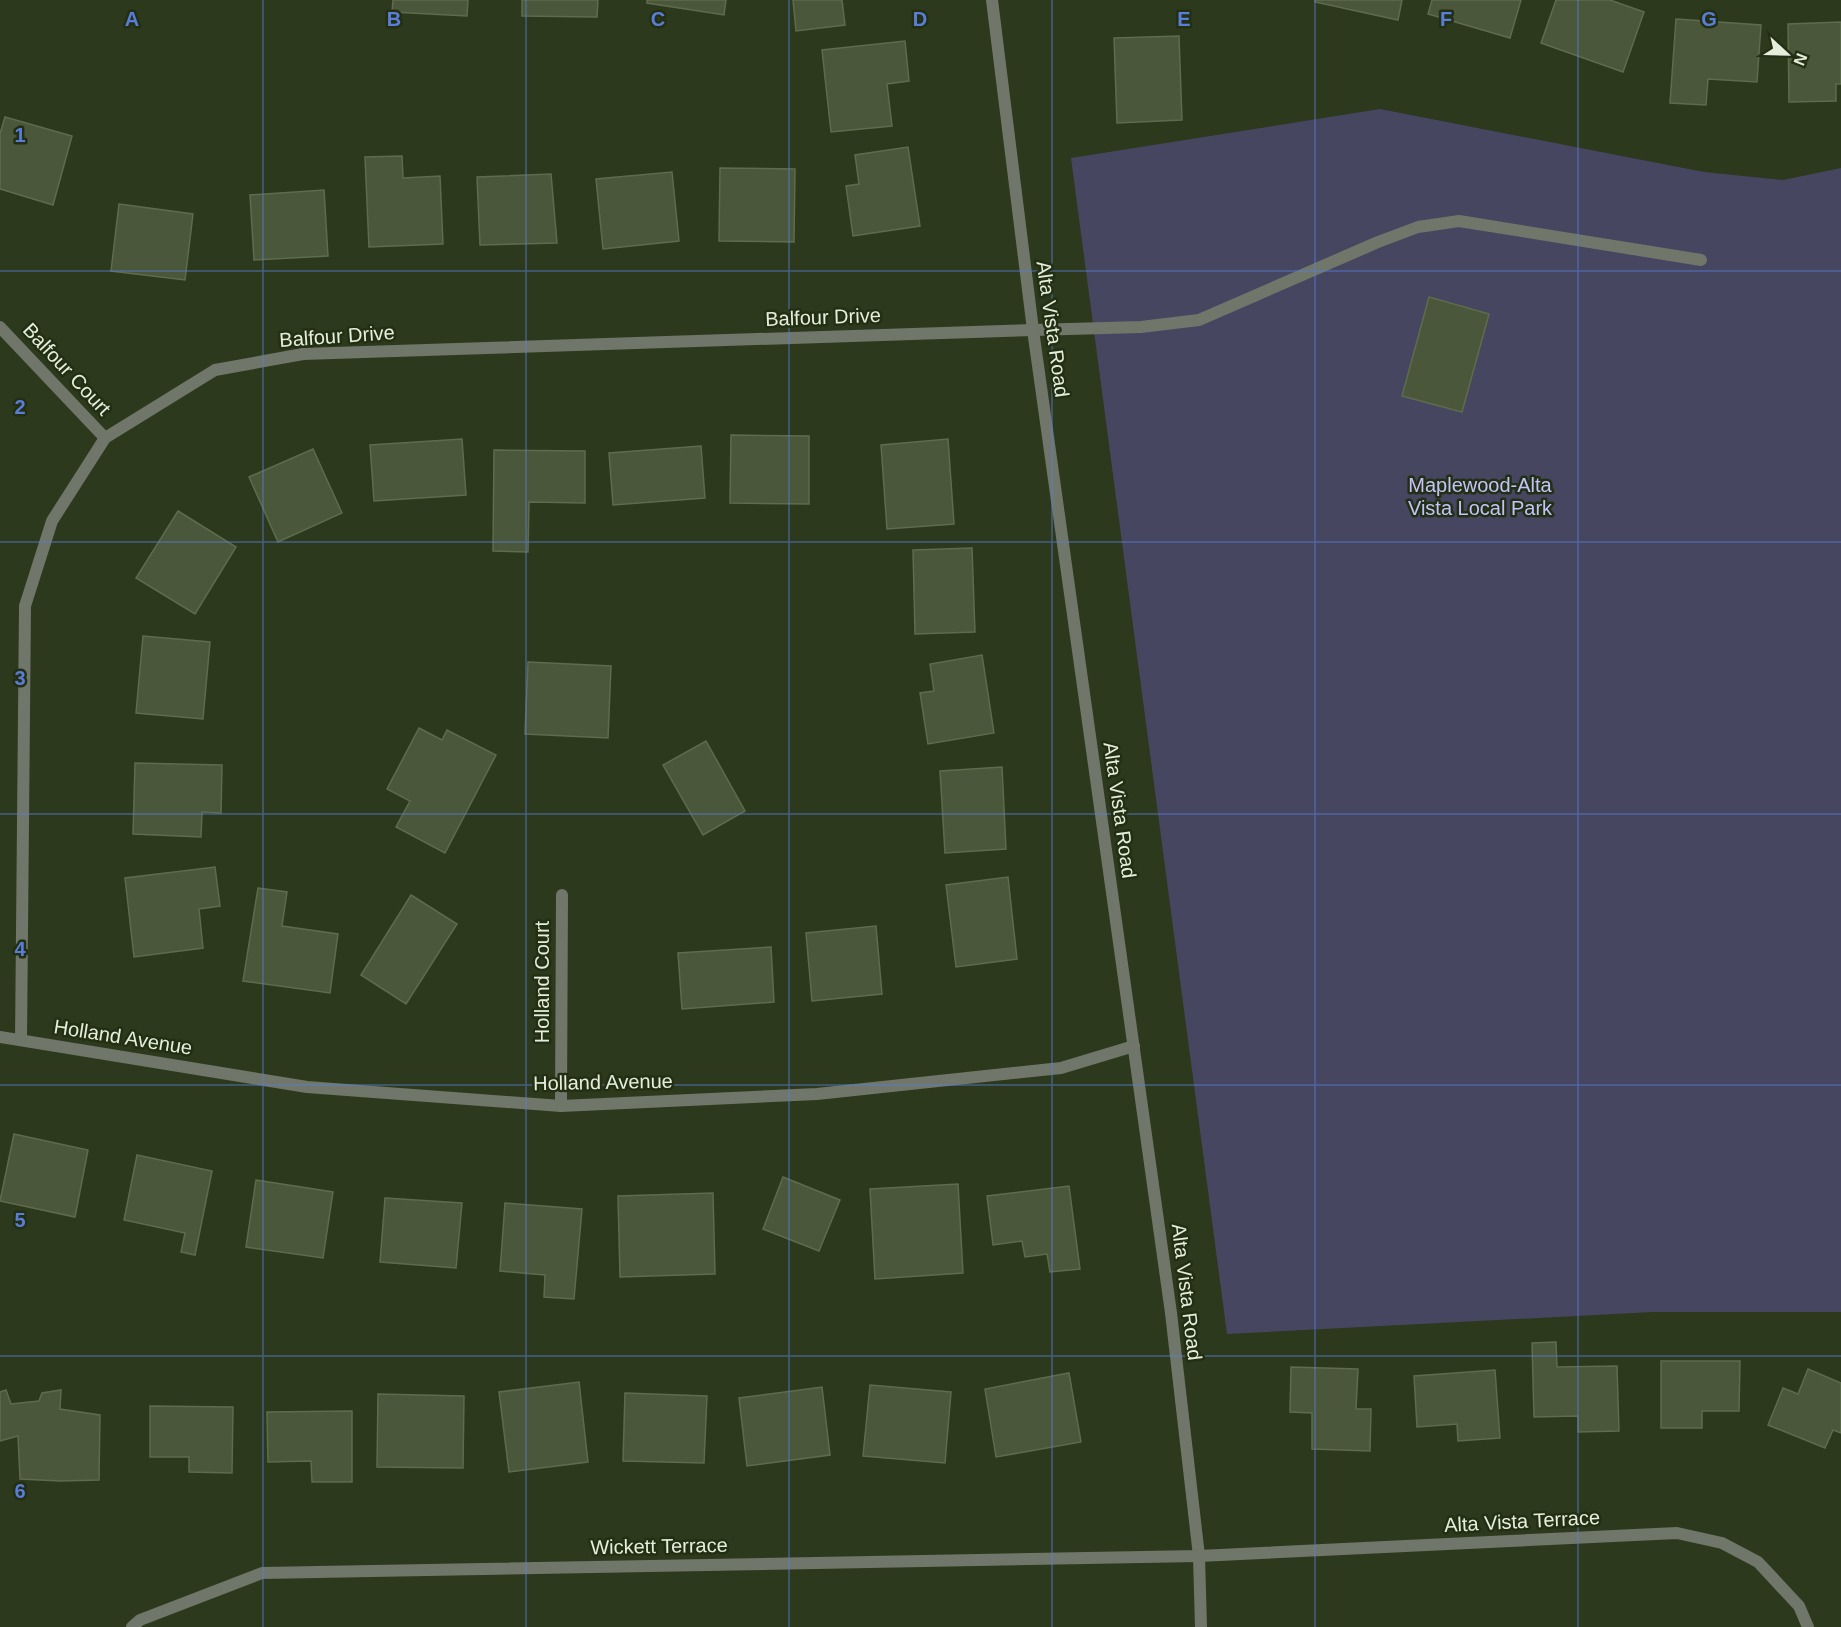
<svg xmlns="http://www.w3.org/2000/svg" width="1841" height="1627" viewBox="0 0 1841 1627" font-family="Arial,sans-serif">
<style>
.green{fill:#464661}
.building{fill:#4a573a;stroke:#5e6c4d;stroke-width:1.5}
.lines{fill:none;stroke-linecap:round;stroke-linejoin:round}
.service{stroke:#707669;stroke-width:12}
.minor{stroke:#707669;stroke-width:12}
.grid{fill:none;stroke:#597ed9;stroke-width:1.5;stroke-opacity:0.55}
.labels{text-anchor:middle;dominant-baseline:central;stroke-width:5;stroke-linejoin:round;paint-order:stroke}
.street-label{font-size:20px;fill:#e5eddc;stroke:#232f13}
.park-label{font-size:20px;fill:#c3c3fc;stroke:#232f13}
.grid-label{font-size:20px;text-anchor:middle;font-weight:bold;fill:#597ed9;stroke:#232f13;stroke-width:5;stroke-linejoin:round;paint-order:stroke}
</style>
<rect width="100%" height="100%" fill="#2d391d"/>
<!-- green -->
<polygon class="green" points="1380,109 1704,172 1783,180 1841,168 1841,1312 1653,1312 1227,1334 1071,158"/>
<!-- building -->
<g class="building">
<polygon points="393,0 468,0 467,16 392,12"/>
<polygon points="522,0 598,0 597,17 522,16"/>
<polygon points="647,0 726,0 724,15 647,3"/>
<polygon points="793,0 842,0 845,25 796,31"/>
<polygon points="1315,0 1402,0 1398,20 1315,2"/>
<polygon points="1432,0 1521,0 1510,38 1428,14"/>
<polygon points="1556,0 1610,0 1644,12 1623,72 1541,43"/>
<polygon points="1676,19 1761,25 1757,82 1708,79 1706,105 1670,103"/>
<polygon points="1841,22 1841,84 1836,84 1836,101 1789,102 1788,24"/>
<polygon points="1179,36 1182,120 1117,123 1114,38"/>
<polygon points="905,41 909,81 887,84 892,126 831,132 822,50"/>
<polygon points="5,117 72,136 53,205 0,189 0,134"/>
<polygon points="908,147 920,226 853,236 846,186 859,184 855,155"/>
<polygon points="402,156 403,178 440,176 443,244 369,247 365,157"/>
<polygon points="720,168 795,169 794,242 719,241"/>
<polygon points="672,172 679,241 603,249 596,179"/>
<polygon points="551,174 557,243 480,245 477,177"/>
<polygon points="324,190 328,256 254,260 250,195"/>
<polygon points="119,204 193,214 185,280 111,271"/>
<polygon points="1429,297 1489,314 1462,412 1402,396"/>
<polygon points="731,435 809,436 809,504 730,503"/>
<polygon points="462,439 466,495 374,501 370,445"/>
<polygon points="948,439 954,524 887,529 881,445"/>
<polygon points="701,446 705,498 613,505 609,453"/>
<polygon points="313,449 342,513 278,542 249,477"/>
<polygon points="494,450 585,451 585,503 529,502 528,552 493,551"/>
<polygon points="178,511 236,547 195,614 136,578"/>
<polygon points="972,548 975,632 915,634 913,550"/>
<polygon points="143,636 210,642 203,719 136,713"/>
<polygon points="982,655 994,733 928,744 920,693 934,691 930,664"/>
<polygon points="528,662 611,666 608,738 525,734"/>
<polygon points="419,728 442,740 447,730 496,755 445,853 396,827 410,801 387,789"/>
<polygon points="706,741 745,811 703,835 663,765"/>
<polygon points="135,763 222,765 221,813 202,812 201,837 133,834"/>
<polygon points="1002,767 1006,849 945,853 940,771"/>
<polygon points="215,867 220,906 199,909 203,948 134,957 125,878"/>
<polygon points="1008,877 1017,959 956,967 946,885"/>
<polygon points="258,888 287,892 282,926 338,934 330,993 243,981"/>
<polygon points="411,895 457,924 406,1004 361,975"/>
<polygon points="876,926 882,994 812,1001 806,933"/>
<polygon points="771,947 774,1002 682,1009 678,953"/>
<polygon points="14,1134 88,1150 75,1217 0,1201"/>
<polygon points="137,1155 212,1171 195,1255 181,1252 185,1233 124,1220"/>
<polygon points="783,1177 840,1200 819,1251 763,1229"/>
<polygon points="256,1180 333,1192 323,1258 246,1247"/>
<polygon points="958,1184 963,1273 875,1279 870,1189"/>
<polygon points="1069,1186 1080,1269 1050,1272 1047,1254 1025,1257 1022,1241 993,1245 987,1196"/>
<polygon points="713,1193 715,1274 620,1277 618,1196"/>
<polygon points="385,1198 462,1203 456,1268 380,1262"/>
<polygon points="505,1203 582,1209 574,1299 544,1297 545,1275 500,1271"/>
<polygon points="1556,1342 1557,1367 1617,1366 1619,1431 1578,1432 1578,1416 1534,1417 1532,1343"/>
<polygon points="1661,1361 1740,1361 1739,1411 1702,1411 1702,1428 1661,1428"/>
<polygon points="1291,1367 1358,1369 1356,1409 1371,1409 1370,1451 1312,1449 1312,1413 1290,1412"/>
<polygon points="1808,1369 1841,1383 1841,1433 1833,1430 1825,1448 1768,1425 1783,1388 1798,1394"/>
<polygon points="1495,1370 1500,1438 1458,1441 1457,1424 1417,1427 1414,1376"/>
<polygon points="1069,1373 1081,1442 996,1457 985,1389"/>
<polygon points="579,1382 588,1462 509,1472 499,1392"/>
<polygon points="870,1385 951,1392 945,1463 863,1456"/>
<polygon points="822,1387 830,1455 747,1466 739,1398"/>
<polygon points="6,1390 11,1404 39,1401 42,1393 61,1390 60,1409 100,1415 99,1480 60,1481 20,1479 18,1436 0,1441 0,1392"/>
<polygon points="625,1393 707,1396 704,1463 623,1461"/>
<polygon points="378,1394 464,1396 463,1468 377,1467"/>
<polygon points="150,1406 233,1407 232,1473 189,1472 189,1457 150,1457"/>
<polygon points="352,1411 352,1482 312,1482 311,1461 268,1462 267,1412"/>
</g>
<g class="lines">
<!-- service -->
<polyline class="service" points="1033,330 1141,327 1199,320 1378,242 1418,227 1459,221 1701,260"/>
<!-- minor -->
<g class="minor">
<polyline points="992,0 1033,330 1171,1313 1199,1556 1201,1627"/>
<polyline points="0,327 105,438"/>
<polyline points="0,1037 307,1087 561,1106 817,1094 1061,1068 1134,1046"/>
<polyline points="21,1040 25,606 52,521 105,438 215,370 303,354 1033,330"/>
<polyline points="561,1106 562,895"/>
<polyline points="132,1627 140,1620 262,1573 1199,1556 1677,1533 1722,1543 1758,1562 1799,1606 1808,1627"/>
</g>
</g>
<!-- grid -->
<path class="grid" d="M 263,0 L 263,1627M 526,0 L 526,1627M 789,0 L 789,1627M 1052,0 L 1052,1627M 1315,0 L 1315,1627M 1578,0 L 1578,1627M 0,271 L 1841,271M 0,542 L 1841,542M 0,814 L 1841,814M 0,1085 L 1841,1085M 0,1356 L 1841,1356"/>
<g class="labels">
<!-- street labels -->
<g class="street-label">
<text transform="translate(823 317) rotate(-2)">Balfour Drive</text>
<text transform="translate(1053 329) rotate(82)">Alta Vista Road</text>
<text transform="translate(337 336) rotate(-4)">Balfour Drive</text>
<text transform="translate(67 369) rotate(47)">Balfour Court</text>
<text transform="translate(1120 810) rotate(82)">Alta Vista Road</text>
<text transform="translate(542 982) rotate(-90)">Holland Court</text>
<text transform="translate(123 1037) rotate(9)">Holland Avenue</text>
<text transform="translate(603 1082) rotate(-1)">Holland Avenue</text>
<text transform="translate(1187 1292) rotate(83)">Alta Vista Road</text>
<text transform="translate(1522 1521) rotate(-3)">Alta Vista Terrace</text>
<text transform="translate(659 1546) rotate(-1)">Wickett Terrace</text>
</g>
<!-- park labels -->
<g class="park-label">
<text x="1480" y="485">Maplewood-Alta<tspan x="1480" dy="23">Vista Local Park</tspan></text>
</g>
</g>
<g class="grid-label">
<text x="132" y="26">A</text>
<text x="394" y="26">B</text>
<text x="658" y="26">C</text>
<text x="920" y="26">D</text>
<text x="1184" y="26">E</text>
<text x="1446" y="26">F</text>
<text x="1709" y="26">G</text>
<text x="20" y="142">1</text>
<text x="20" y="414">2</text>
<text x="20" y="685">3</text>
<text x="20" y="956">4</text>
<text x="20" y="1227">5</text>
<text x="20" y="1498">6</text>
</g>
<!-- north arrow -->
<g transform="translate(1787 54) rotate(112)" stroke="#232f13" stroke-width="4.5" paint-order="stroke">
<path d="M0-4.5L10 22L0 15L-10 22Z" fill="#e5eddc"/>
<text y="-9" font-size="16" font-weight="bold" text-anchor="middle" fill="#e5eddc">N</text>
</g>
</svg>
